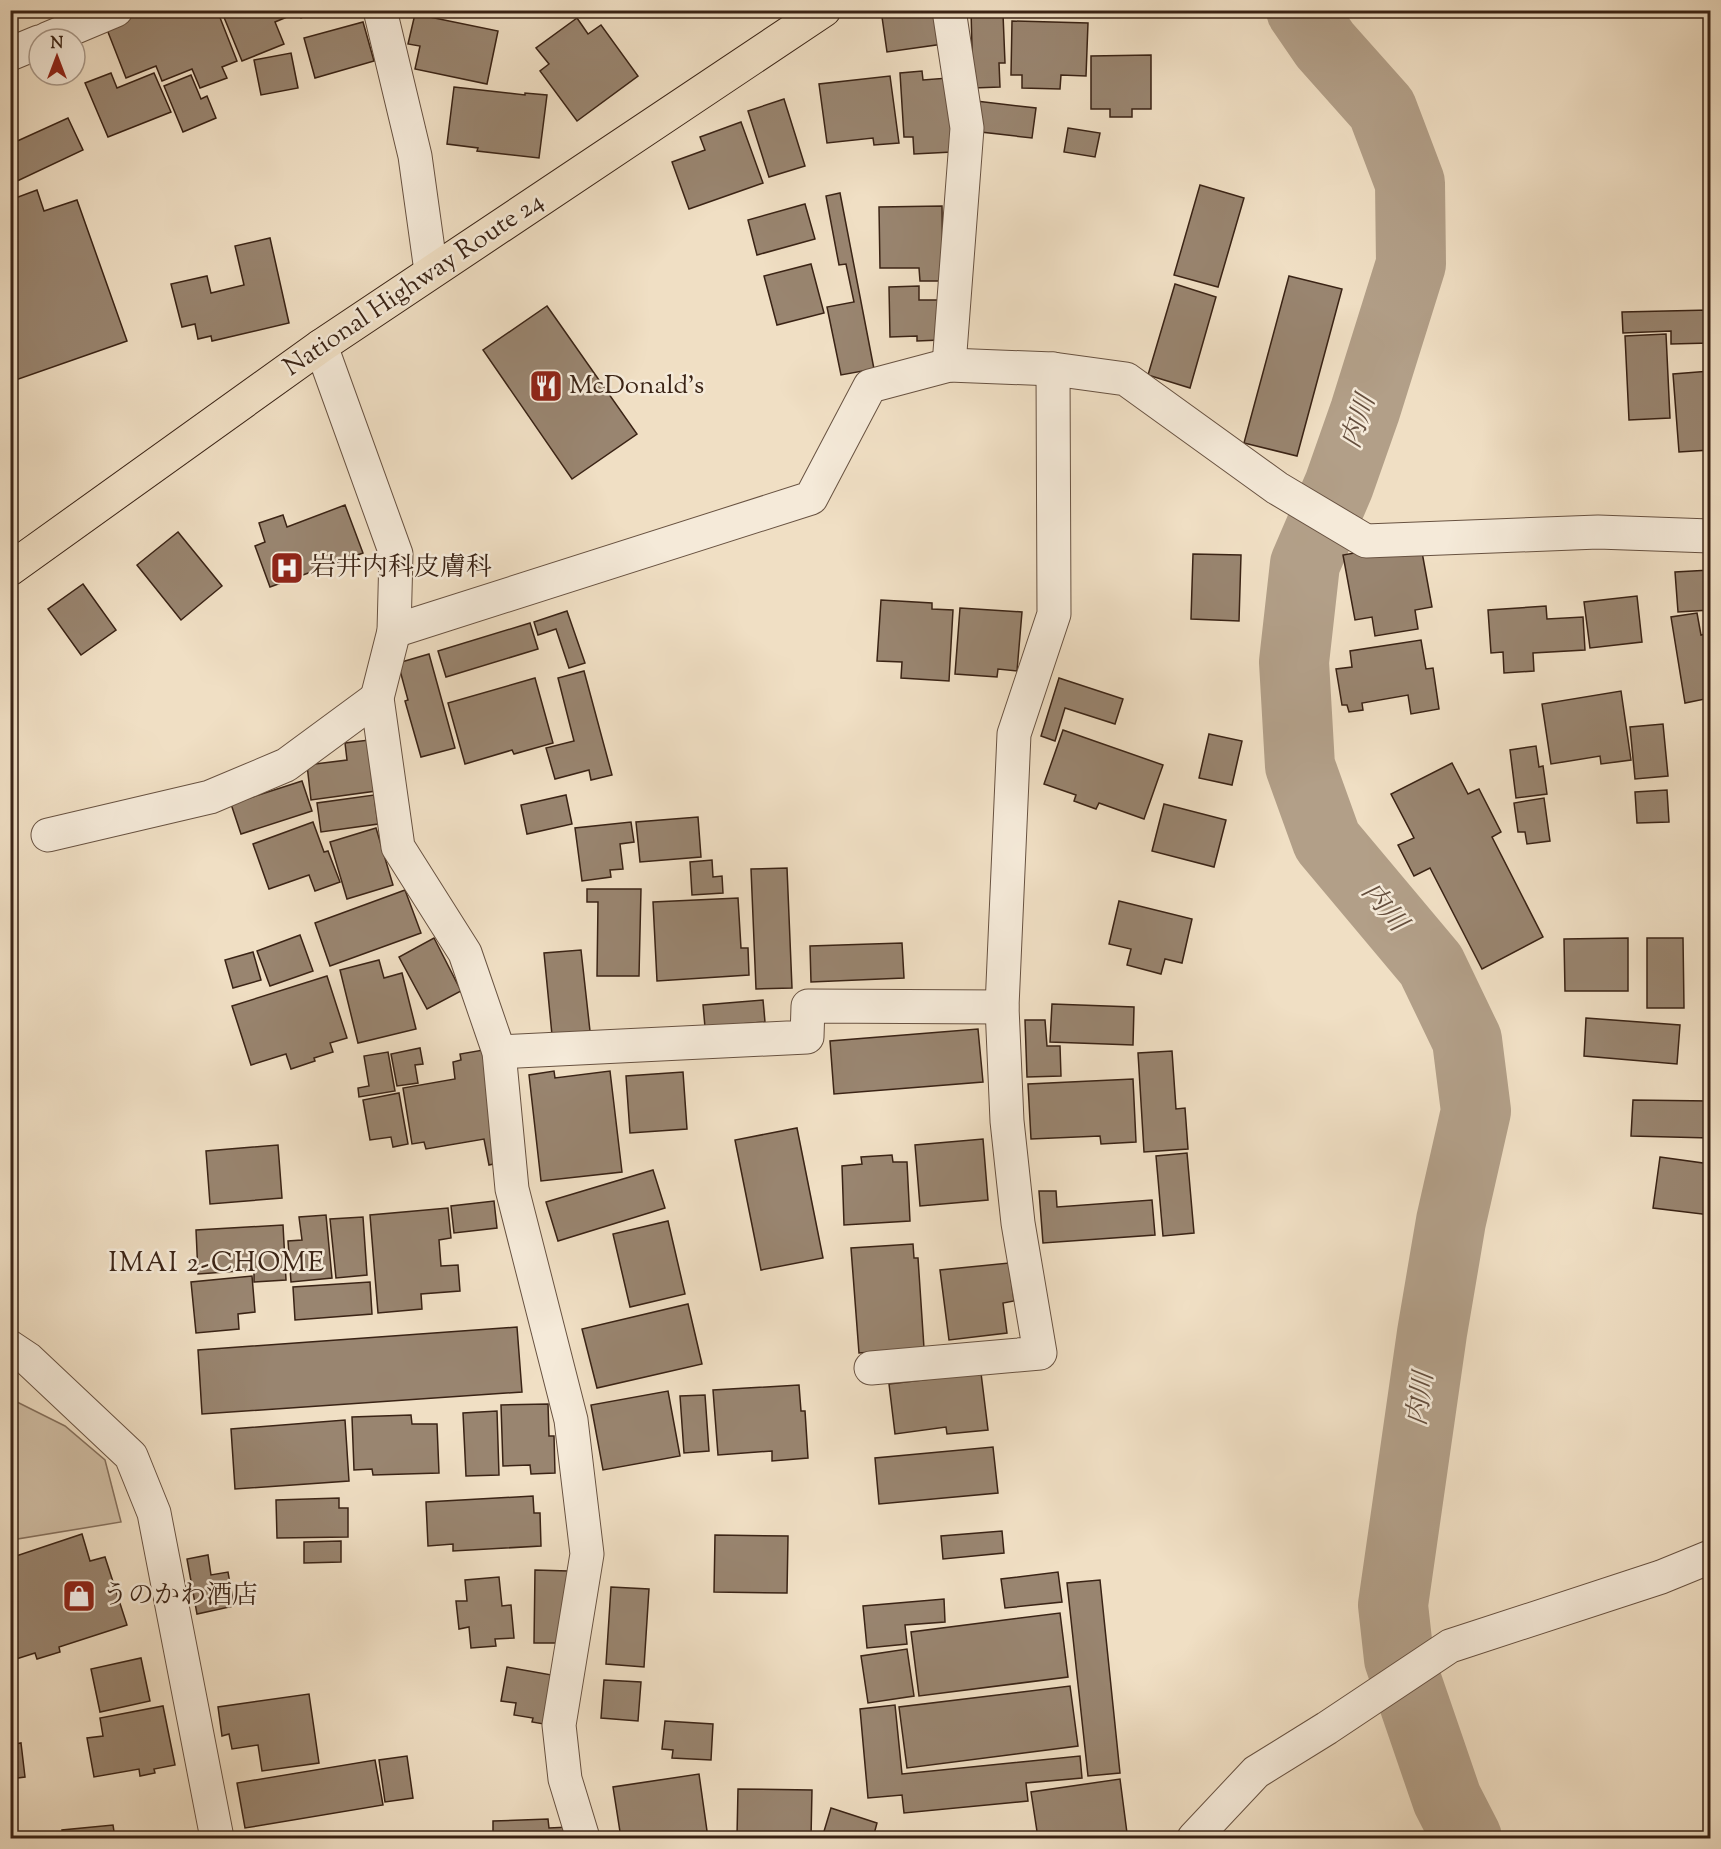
<svg xmlns="http://www.w3.org/2000/svg" width="1721" height="1849" viewBox="0 0 1721 1849" font-family="'Sorts Mill Goudy','Noto Serif JP',serif">
<style>
.green{fill:#d1bfa6;stroke:#86715e;stroke-width:1.5}
.lines{fill:none;stroke-linecap:round;stroke-linejoin:round}
.river{stroke:#b29f88;stroke-width:70}
.building{fill:#998570;stroke:#3a2315;stroke-width:1.5}
.minor-casing{stroke:#685241;stroke-width:35}
.highway-casing{stroke:#3a2315;stroke-width:35}
.minor{stroke:#f5ead9;stroke-width:33}
.highway{stroke:#f0dfc4;stroke-width:33}
.labels{text-anchor:middle;dominant-baseline:central;stroke-width:5;stroke-linejoin:round;paint-order:stroke}
.street-label{font-size:26px;fill:#3a2315;stroke:#f5ead9}
.poi-label{font-size:26px;fill:#3a2315;stroke:#f5ead9;text-anchor:start}
.water-label{font-size:27px;font-style:italic;fill:#644e3d;stroke:#f5ead9}
.neighbourhood-label{font-size:27px;letter-spacing:1.5px;fill:#3a2315;stroke:#f5ead9}
</style>
<rect width="100%" height="100%" fill="#f0dfc4"/>
<filter id="stains"><feTurbulence type="fractalNoise" baseFrequency=".00333" numOctaves="4"/><feColorMatrix values="0 0 0 0 .2 0 0 0 0 .09 0 0 0 0 .02 0 0 0 .5 -.17"/></filter>
<radialGradient id="worn" r=".72"><stop offset=".6" stop-color="#630" stop-opacity="0"/><stop offset="1" stop-color="#630" stop-opacity=".3"/></radialGradient>
<!-- green -->
<polygon class="green" points="11,1399 65,1426 105,1460 121,1522 11,1540"/>
<g class="lines">
<!-- river -->
<polyline class="river" points="1301,10 1325,45 1382,109 1410,183 1411,264 1365,411 1339,485 1305,564 1294,662 1300,766 1327,841 1431,965 1467,1040 1476,1111 1451,1221 1432,1333 1393,1605 1399,1659 1447,1799 1467,1838"/>
</g>
<!-- building -->
<g class="building">
<polygon points="146,10 217,10 237,61 222,67 227,78 200,88 192,69 162,81 156,66 126,78 106,27"/>
<polygon points="221,10 318,10 301,18 299,12 275,22 284,44 242,61"/>
<polygon points="881,10 939,10 943,44 887,52"/>
<polygon points="971,10 1058,10 1058,12 1003,14 1005,63 999,63 1000,87 973,88"/>
<polygon points="415,14 498,31 487,84 415,69 420,46 408,44"/>
<polygon points="577,18 588,34 601,25 638,76 577,121 540,71 549,64 536,48"/>
<polygon points="1012,21 1088,23 1086,76 1061,75 1060,89 1022,88 1022,75 1011,75"/>
<polygon points="363,22 374,61 315,78 304,38"/>
<polygon points="291,53 298,88 261,95 254,60"/>
<polygon points="1151,55 1151,109 1132,109 1132,117 1110,117 1110,109 1091,109 1091,56"/>
<polygon points="922,71 923,80 948,78 952,152 914,154 913,137 904,137 900,73"/>
<polygon points="111,73 117,88 154,73 171,112 108,137 85,83"/>
<polygon points="191,75 201,99 207,96 216,118 183,132 164,86"/>
<polygon points="890,76 899,143 874,145 873,138 827,143 819,84"/>
<polygon points="454,87 525,95 525,93 547,95 539,158 477,151 478,148 447,144"/>
<polygon points="784,99 805,166 769,177 748,111"/>
<polygon points="976,101 1036,108 1032,138 972,131"/>
<polygon points="68,118 83,150 13,183 10,177 10,137 13,143"/>
<polygon points="741,122 763,183 689,209 672,162 705,150 700,137"/>
<polygon points="1068,128 1100,133 1095,157 1064,152"/>
<polygon points="1200,185 1244,198 1218,287 1174,275"/>
<polygon points="37,190 44,211 77,200 127,341 10,382 10,200"/>
<polygon points="840,193 874,369 841,375 827,307 854,302 846,264 839,265 826,196"/>
<polygon points="805,204 815,239 757,255 748,220"/>
<polygon points="942,206 943,281 920,281 919,268 880,268 879,207"/>
<polygon points="270,238 289,323 212,341 211,336 198,339 195,324 182,327 171,284 207,276 211,293 244,285 235,246"/>
<polygon points="811,264 824,313 777,325 764,276"/>
<polygon points="1289,276 1342,289 1297,456 1244,443"/>
<polygon points="1175,284 1216,297 1190,388 1148,375"/>
<polygon points="919,286 919,300 939,300 940,340 917,341 917,336 890,337 889,287"/>
<polygon points="547,306 637,434 572,479 483,350"/>
<polygon points="1710,310 1710,343 1671,344 1671,331 1623,333 1622,312"/>
<polygon points="1666,334 1670,418 1629,420 1625,336"/>
<polygon points="1710,371 1710,450 1679,452 1673,374"/>
<polygon points="345,505 363,553 270,587 255,546 265,542 259,523 283,515 287,527"/>
<polygon points="178,532 222,586 181,620 137,565"/>
<polygon points="1420,541 1432,607 1415,610 1418,629 1375,636 1372,617 1355,620 1343,555"/>
<polygon points="1193,554 1241,555 1239,621 1191,619"/>
<polygon points="1710,570 1710,610 1678,612 1675,572"/>
<polygon points="83,584 116,630 81,655 48,609"/>
<polygon points="1637,596 1642,642 1590,648 1584,602"/>
<polygon points="881,600 932,603 932,609 953,610 949,681 901,678 902,662 877,661"/>
<polygon points="1546,606 1547,619 1583,617 1585,650 1533,653 1534,671 1504,673 1503,652 1491,653 1488,610"/>
<polygon points="960,608 1022,612 1017,671 998,669 997,677 955,674"/>
<polygon points="567,611 585,663 569,668 556,629 538,635 534,622"/>
<polygon points="1697,613 1701,635 1710,633 1710,698 1685,703 1671,617"/>
<polygon points="530,623 538,649 446,677 438,651"/>
<polygon points="1421,640 1426,669 1433,668 1439,709 1411,714 1408,695 1362,703 1363,710 1349,712 1347,705 1342,705 1336,669 1352,667 1350,651"/>
<polygon points="429,654 455,748 421,757 405,701 408,700 398,663"/>
<polygon points="584,671 612,775 591,780 589,770 555,779 546,748 574,741 558,678"/>
<polygon points="535,678 553,743 514,754 512,750 465,764 448,703"/>
<polygon points="1059,678 1123,699 1115,724 1065,708 1055,741 1041,736"/>
<polygon points="1621,691 1631,760 1601,764 1600,756 1551,764 1542,704"/>
<polygon points="1663,724 1668,776 1635,779 1630,727"/>
<polygon points="1063,730 1163,765 1144,819 1099,803 1096,809 1074,801 1076,795 1044,784"/>
<polygon points="1209,734 1242,741 1232,785 1199,778"/>
<polygon points="369,740 376,791 311,800 307,765 347,760 345,743"/>
<polygon points="1536,746 1539,767 1543,766 1547,794 1516,798 1510,750"/>
<polygon points="1452,763 1468,794 1479,789 1501,832 1492,837 1543,937 1482,969 1430,868 1414,876 1398,845 1414,838 1391,794"/>
<polygon points="302,781 312,811 241,834 231,804"/>
<polygon points="1667,790 1669,822 1637,823 1635,792"/>
<polygon points="374,795 378,824 321,832 317,803"/>
<polygon points="566,795 572,824 527,834 521,805"/>
<polygon points="1544,798 1550,841 1527,844 1525,832 1518,832 1514,803"/>
<polygon points="1164,804 1226,820 1214,867 1152,851"/>
<polygon points="698,817 701,857 640,862 636,822"/>
<polygon points="313,822 324,852 328,851 340,882 315,891 309,875 269,889 253,844"/>
<polygon points="631,822 634,842 620,844 623,869 610,870 611,877 582,881 575,828"/>
<polygon points="376,828 393,885 347,899 330,842"/>
<polygon points="712,860 713,877 722,876 723,893 692,895 690,862"/>
<polygon points="787,868 792,988 756,989 751,869"/>
<polygon points="587,889 641,889 639,976 597,976 598,902 587,902"/>
<polygon points="405,890 421,933 330,966 315,923"/>
<polygon points="738,898 741,948 748,948 749,975 657,981 653,902"/>
<polygon points="1119,901 1192,919 1182,963 1165,959 1161,974 1127,965 1131,949 1109,944"/>
<polygon points="300,935 313,971 270,986 257,951"/>
<polygon points="434,938 461,991 427,1009 399,957"/>
<polygon points="1628,938 1628,991 1565,991 1564,939"/>
<polygon points="1647,938 1683,938 1684,1008 1647,1008"/>
<polygon points="902,943 904,978 811,982 810,946"/>
<polygon points="581,950 590,1031 552,1035 544,953"/>
<polygon points="253,952 261,980 233,988 225,960"/>
<polygon points="379,960 384,978 402,973 416,1029 358,1043 340,970"/>
<polygon points="327,976 347,1038 330,1043 333,1052 314,1058 315,1061 291,1069 286,1054 251,1065 232,1006"/>
<polygon points="763,1000 765,1022 705,1027 703,1005"/>
<polygon points="1052,1004 1134,1007 1133,1045 1050,1042"/>
<polygon points="1586,1018 1680,1025 1677,1064 1584,1056"/>
<polygon points="1025,1020 1045,1020 1047,1046 1060,1046 1061,1076 1027,1077"/>
<polygon points="978,1029 983,1082 834,1094 830,1041"/>
<polygon points="420,1048 423,1064 415,1065 418,1083 397,1086 391,1054"/>
<polygon points="483,1050 502,1162 489,1165 484,1139 426,1149 424,1142 412,1144 403,1088 455,1079 453,1062 461,1060 460,1054"/>
<polygon points="1172,1051 1176,1109 1185,1108 1188,1149 1144,1152 1138,1053"/>
<polygon points="388,1052 395,1091 359,1097 358,1088 369,1086 364,1056"/>
<polygon points="554,1071 555,1078 610,1071 622,1172 541,1181 529,1075"/>
<polygon points="683,1072 687,1129 630,1133 626,1076"/>
<polygon points="1133,1079 1136,1142 1101,1144 1100,1136 1031,1139 1028,1084"/>
<polygon points="399,1093 408,1144 393,1147 391,1137 370,1140 363,1100"/>
<polygon points="1633,1100 1710,1101 1710,1138 1631,1136"/>
<polygon points="797,1128 823,1258 761,1270 735,1140"/>
<polygon points="983,1139 988,1200 920,1206 915,1145"/>
<polygon points="278,1145 282,1198 210,1204 206,1151"/>
<polygon points="1187,1153 1194,1233 1163,1236 1156,1156"/>
<polygon points="892,1155 893,1162 907,1162 910,1221 844,1225 842,1166 862,1164 861,1157"/>
<polygon points="1660,1157 1710,1164 1710,1215 1653,1208"/>
<polygon points="653,1170 665,1208 558,1241 546,1202"/>
<polygon points="1039,1191 1056,1191 1057,1207 1152,1200 1155,1235 1043,1243"/>
<polygon points="494,1201 497,1228 454,1233 451,1206"/>
<polygon points="448,1208 451,1238 439,1240 441,1266 458,1265 460,1291 421,1294 422,1309 378,1313 370,1215"/>
<polygon points="326,1215 332,1278 291,1282 288,1241 302,1240 299,1217"/>
<polygon points="363,1217 367,1275 336,1278 330,1219"/>
<polygon points="668,1221 685,1294 630,1307 613,1234"/>
<polygon points="283,1225 286,1280 254,1282 254,1270 198,1274 196,1230"/>
<polygon points="913,1244 914,1258 918,1258 924,1348 859,1353 851,1248"/>
<polygon points="1009,1263 1014,1301 1003,1303 1007,1333 949,1340 940,1270"/>
<polygon points="252,1276 255,1312 238,1314 239,1329 196,1333 191,1282"/>
<polygon points="370,1282 372,1314 295,1320 293,1287"/>
<polygon points="688,1304 702,1364 597,1388 582,1329"/>
<polygon points="517,1327 522,1392 202,1414 198,1350"/>
<polygon points="981,1373 988,1430 947,1434 946,1427 895,1434 889,1384"/>
<polygon points="799,1385 801,1411 805,1411 808,1458 772,1461 772,1451 718,1455 713,1390"/>
<polygon points="668,1391 680,1456 603,1470 591,1405"/>
<polygon points="705,1395 709,1451 684,1453 680,1396"/>
<polygon points="548,1404 549,1436 554,1436 555,1473 531,1474 530,1465 503,1466 501,1405"/>
<polygon points="497,1411 499,1475 466,1476 463,1413"/>
<polygon points="411,1415 412,1424 437,1424 439,1473 373,1475 372,1469 354,1470 352,1417"/>
<polygon points="345,1420 349,1481 235,1489 231,1429"/>
<polygon points="993,1447 998,1493 879,1504 875,1458"/>
<polygon points="533,1496 534,1513 540,1513 541,1546 453,1551 453,1544 428,1546 426,1502"/>
<polygon points="339,1498 339,1508 348,1508 348,1537 277,1538 276,1500"/>
<polygon points="1002,1531 1004,1553 943,1559 941,1536"/>
<polygon points="82,1534 90,1561 105,1557 127,1625 59,1647 60,1652 37,1659 35,1653 10,1661 10,1558"/>
<polygon points="715,1535 788,1536 787,1593 714,1592"/>
<polygon points="341,1541 341,1562 304,1563 304,1542"/>
<polygon points="208,1555 211,1575 228,1572 234,1606 197,1614 187,1559"/>
<polygon points="535,1570 568,1571 567,1643 534,1643"/>
<polygon points="1058,1572 1062,1602 1005,1608 1001,1579"/>
<polygon points="499,1577 502,1606 511,1605 514,1638 495,1639 496,1646 471,1648 469,1627 459,1629 456,1601 467,1601 465,1580"/>
<polygon points="1100,1580 1120,1773 1088,1776 1067,1583"/>
<polygon points="611,1587 649,1589 644,1667 606,1664"/>
<polygon points="944,1599 945,1622 905,1625 907,1644 867,1648 863,1606"/>
<polygon points="1060,1613 1068,1677 919,1696 911,1632"/>
<polygon points="907,1649 914,1696 868,1703 861,1656"/>
<polygon points="141,1658 150,1701 100,1712 91,1669"/>
<polygon points="507,1667 563,1677 555,1726 532,1722 533,1718 514,1715 516,1703 501,1701"/>
<polygon points="604,1680 641,1682 638,1721 601,1718"/>
<polygon points="1070,1686 1078,1746 907,1768 899,1707"/>
<polygon points="309,1694 319,1763 262,1771 258,1745 232,1749 229,1734 222,1736 218,1707"/>
<polygon points="895,1705 902,1774 1080,1756 1082,1778 1026,1783 1028,1801 904,1813 902,1795 868,1798 860,1709"/>
<polygon points="163,1706 175,1765 154,1769 155,1773 140,1776 139,1769 94,1777 87,1738 103,1736 100,1718"/>
<polygon points="665,1721 713,1724 711,1760 672,1758 673,1750 662,1749"/>
<polygon points="21,1743 25,1777 10,1779 10,1745"/>
<polygon points="407,1756 413,1798 385,1802 379,1760"/>
<polygon points="375,1760 383,1805 245,1828 237,1783"/>
<polygon points="699,1774 708,1838 621,1838 613,1787"/>
<polygon points="1120,1779 1127,1833 1091,1838 1038,1838 1031,1792"/>
<polygon points="738,1789 812,1790 811,1838 737,1836"/>
<polygon points="831,1808 877,1823 873,1838 822,1838"/>
<polygon points="548,1819 549,1828 569,1827 570,1838 493,1838 493,1821"/>
<polygon points="113,1825 115,1838 63,1838 62,1830"/>
</g>
<g class="lines">
<!-- minor casing -->
<g class="minor-casing">
<g id="minor">
<polyline points="380,10 415,156 431,271"/>
<polyline points="949,10 967,128 949,365"/>
<polyline points="47,39 116,10"/>
<polyline points="10,54 39,42"/>
<polyline points="321,346 396,554 394,631 377,698 398,847 465,953 499,1052 512,1189 571,1420 587,1554 559,1725 565,1779 583,1838"/>
<polyline points="394,631 811,498 870,386 949,365 1053,369 1126,379 1277,488 1366,541 1598,532 1710,536"/>
<polyline points="48,835 210,797 286,765 377,698"/>
<polyline points="499,1052 807,1037 808,1006 1002,1007"/>
<polyline points="10,1347 28,1359 131,1456 154,1513 217,1838"/>
<polyline points="871,1368 1040,1353 1018,1223 1007,1121 1002,1007 1014,734 1054,614 1053,369"/>
<polyline points="1194,1838 1256,1772 1327,1728 1450,1646 1661,1577 1710,1557"/>
</g>
</g>
<!-- highway casing -->
<g class="highway-casing">
<polyline id="highway" points="10,569 321,346 824,10"/>
</g>
<!-- minor -->
<use href="#minor" class="minor"/>
<!-- highway -->
<use href="#highway" class="highway"/>
</g>
<!-- icons -->
<defs>
<g id="restaurant-square" transform="scale(1.725)"><rect x="-9" y="-9" width="18" height="18" rx="4" fill="#8f2418" stroke="#f5ead9"/><path d="M-5-6h1v4h1v-4h1v4h1v-4h1v5L-1.5 .5V6h-2V.5L-5-1ZM5-6V6H3V1.5H1.5Q1.5-4 5-6Z" fill="#fff"/></g>
<g id="hospital-square" transform="scale(1.725)"><rect x="-9" y="-9" width="18" height="18" rx="4" fill="#8f2418" stroke="#f5ead9"/><path d="M-5-5h3v3.5h4V-5h3V5h-3V1.5h-4V5h-3Z" fill="#fff"/></g>
<g id="shop-square" transform="scale(1.725)"><rect x="-9" y="-9" width="18" height="18" rx="4" fill="#8f2418" stroke="#f5ead9"/><path d="M-5-2.5h2.3a2.7 3.5 0 0 1 5.4 0H5L5.5 6h-11ZM-1.5-2.5h3a1.5 2.3 0 0 0-3 0Z" fill="#fff"/></g>
</defs>
<g fill-rule="evenodd">
<use href="#restaurant-square" x="546" y="386"/>
<use href="#hospital-square" x="287" y="568"/>
<use href="#shop-square" x="79" y="1596"/>
</g>
<g class="labels">
<!-- street labels -->
<g class="street-label">
<text transform="translate(414 285) rotate(-34)">National Highway Route 24</text>
</g>
<!-- poi labels -->
<g class="poi-label">
<text x="569" y="386">McDonald's</text>
<text x="310" y="568">岩井内科皮膚科</text>
<text x="102" y="1596">うのかわ酒店</text>
</g>
<!-- water labels -->
<g class="water-label">
<text transform="translate(1360 422) rotate(-72)">内川</text>
<text transform="translate(1383 908) rotate(50)">内川</text>
<text transform="translate(1422 1399) rotate(-82)">内川</text>
</g>
<!-- neighbourhood labels -->
<g class="neighbourhood-label">
<text x="217" y="1264">IMAI 2-CHOME</text>
</g>
</g>
<!-- margin -->
<rect width="1721" height="1849" fill="none" stroke="#f0dfc4" stroke-width="36"/>
<rect x="12" y="12" width="1697" height="1825" fill="none" stroke="#3a2315" stroke-width="3"/>
<rect x="18" y="18" width="1685" height="1813" fill="none" stroke="#3a2315" stroke-width="1.5"/>
<!-- north arrow -->
<g transform="translate(57 57)"><circle r="28" fill="#f5ead9" stroke="#aa9a8b" stroke-width="1.5"/>
<path d="M0-4.5L10 22L0 15L-10 22Z" fill="#8f2418"/>
<text y="-9" font-size="16" font-weight="bold" text-anchor="middle" fill="#3a2315">N</text>
</g>
<rect width="100%" height="100%" filter="url(#stains)"/>
<rect width="100%" height="100%" fill="url(#worn)"/>
</svg>
